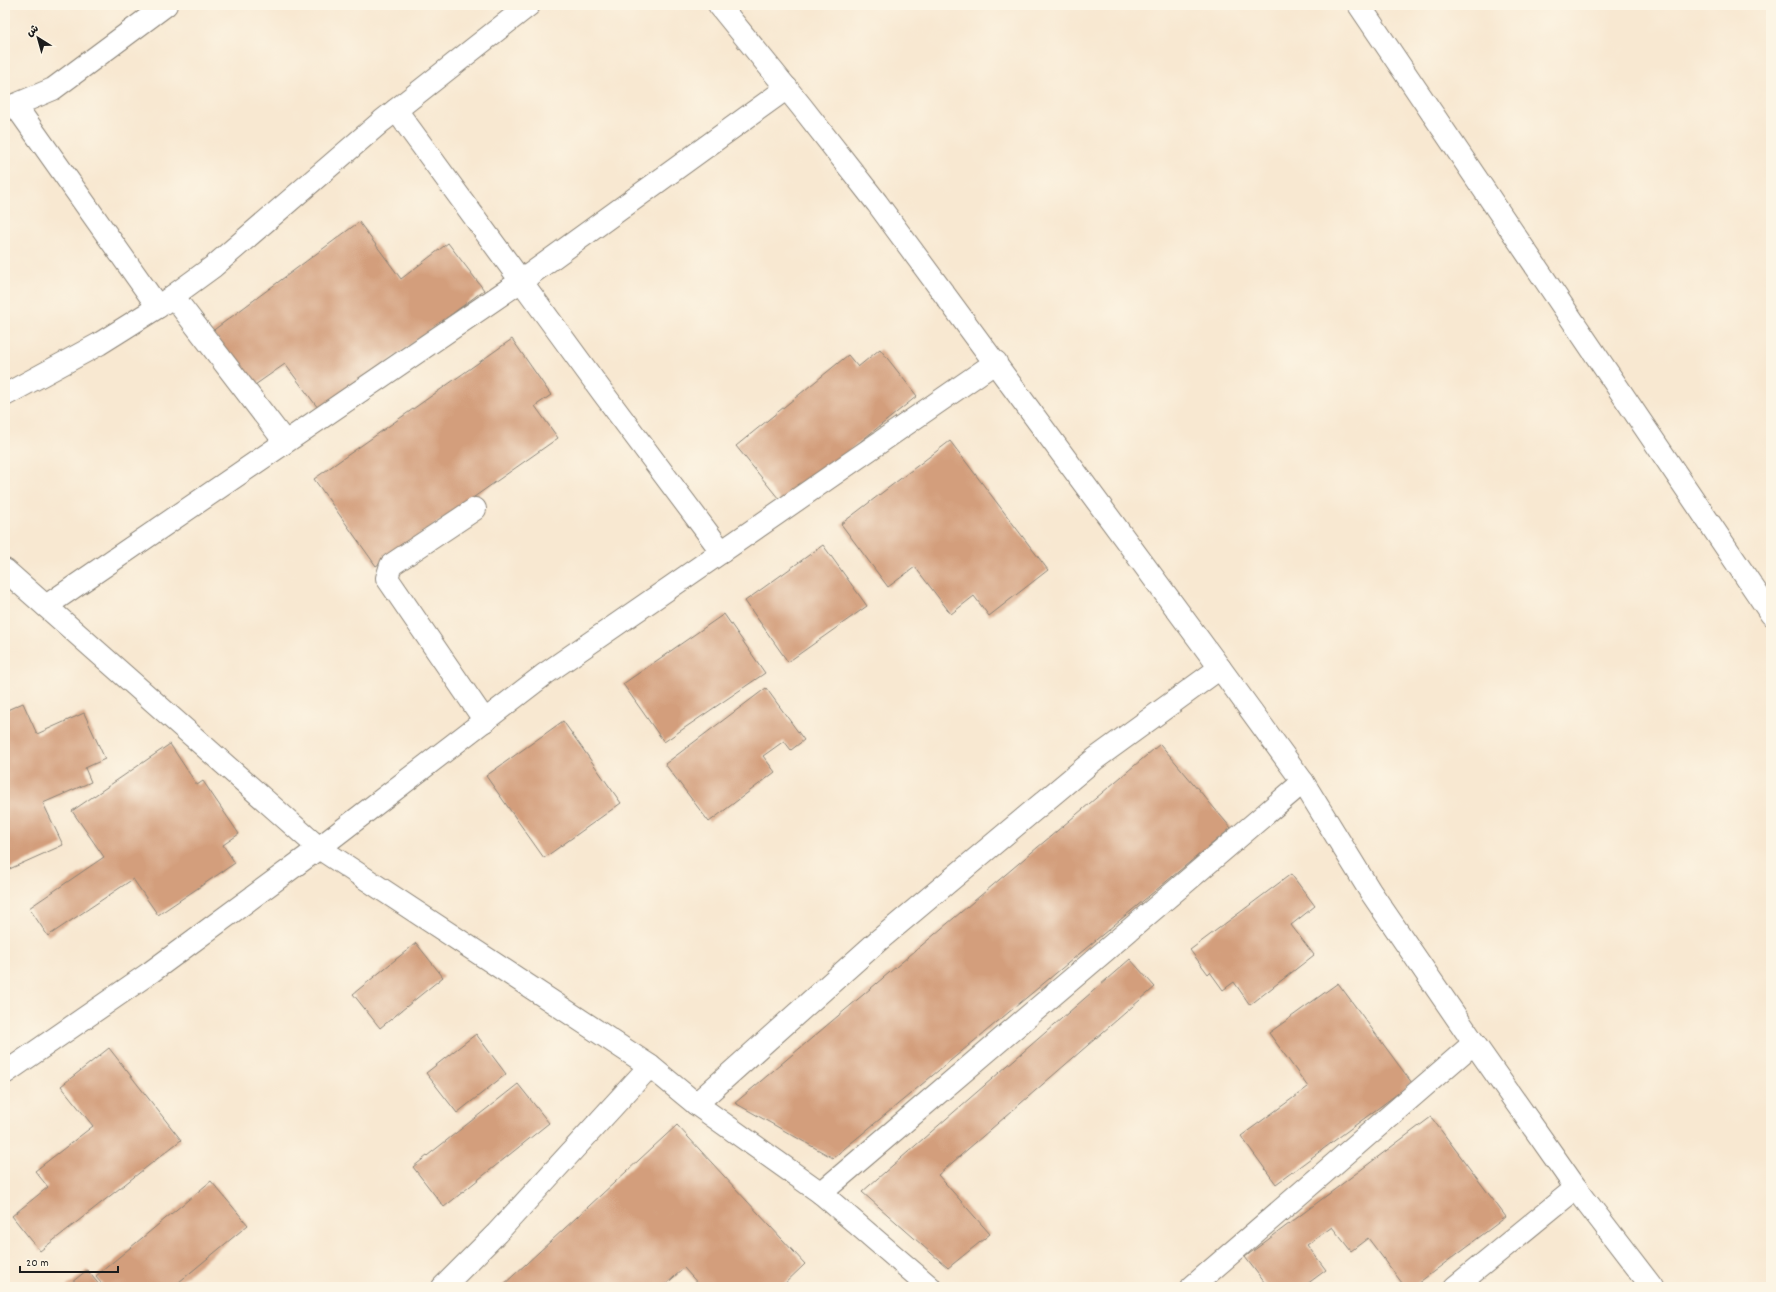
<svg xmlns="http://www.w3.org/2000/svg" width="1776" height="1292" viewBox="0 0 1776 1292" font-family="Dekko,'Playpen Sans Arabic',sans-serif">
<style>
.building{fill:#d39e7b}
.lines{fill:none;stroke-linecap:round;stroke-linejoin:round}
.minor-casing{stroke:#8a8276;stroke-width:24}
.minor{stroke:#fff;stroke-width:22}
</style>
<rect width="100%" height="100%" fill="#fcf5e5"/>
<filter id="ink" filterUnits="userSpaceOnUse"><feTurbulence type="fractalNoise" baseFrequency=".025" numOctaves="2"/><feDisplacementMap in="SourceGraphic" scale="8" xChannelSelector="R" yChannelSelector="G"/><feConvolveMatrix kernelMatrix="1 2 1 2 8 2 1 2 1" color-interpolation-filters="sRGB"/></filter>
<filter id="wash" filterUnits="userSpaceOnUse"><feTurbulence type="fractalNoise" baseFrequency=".012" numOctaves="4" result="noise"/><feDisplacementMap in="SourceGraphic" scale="16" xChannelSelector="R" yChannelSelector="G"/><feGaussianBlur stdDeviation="0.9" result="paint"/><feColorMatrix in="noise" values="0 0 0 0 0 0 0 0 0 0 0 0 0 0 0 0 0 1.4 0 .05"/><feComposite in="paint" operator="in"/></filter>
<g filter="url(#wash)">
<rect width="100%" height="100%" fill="#f8e8d1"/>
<g id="blocks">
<!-- building -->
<g class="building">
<polygon points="359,222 401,279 448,243 484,290 321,412 285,364 252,387 211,332"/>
<polygon points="512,339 551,395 535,406 558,438 376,566 314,479"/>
<polygon points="880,349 917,396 783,504 736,446 848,355 858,367"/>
<polygon points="950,441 1048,570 989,616 974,596 951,614 915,567 888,587 841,524"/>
<polygon points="823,545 867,606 788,662 745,601"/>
<polygon points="724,614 765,673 664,742 623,684"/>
<polygon points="766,688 804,740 791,750 784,741 763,756 775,772 709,822 665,764"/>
<polygon points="23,703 37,734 84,713 105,759 85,768 91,782 43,803 63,845 5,871 5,711"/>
<polygon points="563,721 621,803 544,858 486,776"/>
<polygon points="170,744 197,785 203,781 239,834 223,845 235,863 158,915 133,879 48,936 29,908 104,857 72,811"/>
<polygon points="1160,744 1231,828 833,1158 735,1103"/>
<polygon points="1291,874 1315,906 1291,925 1314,955 1250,1005 1234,982 1223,990 1210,972 1208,974 1190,950"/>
<polygon points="416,943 443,977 380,1028 353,994"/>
<polygon points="1130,959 1155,987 938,1175 990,1234 948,1268 862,1192"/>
<polygon points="1338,983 1412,1083 1276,1184 1241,1136 1308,1087 1269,1033"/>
<polygon points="476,1034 506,1074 457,1113 426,1073"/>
<polygon points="109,1048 181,1140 40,1251 12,1216 48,1187 35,1171 93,1126 61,1086"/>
<polygon points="518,1084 549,1123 444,1207 413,1167"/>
<polygon points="1431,1117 1506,1217 1413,1287 1405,1287 1368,1238 1351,1251 1332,1227 1307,1245 1326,1270 1303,1287 1268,1287 1245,1257"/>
<polygon points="677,1125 805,1264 781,1287 701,1287 684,1268 663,1287 501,1287"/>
<polygon points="211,1181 248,1225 173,1287 105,1287 96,1276"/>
<polygon points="87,1270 101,1287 66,1287"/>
</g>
</g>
</g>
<g filter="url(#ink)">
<use href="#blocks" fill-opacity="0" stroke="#8a8276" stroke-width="1"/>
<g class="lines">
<!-- minor casing -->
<g class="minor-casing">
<g id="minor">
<polyline points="719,5 801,106 877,203 1220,668 1303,782 1370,891 1474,1043 1576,1188 1652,1287"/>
<polyline points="1359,5 1771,614"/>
<polyline points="15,105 158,307"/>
<polyline points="5,108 15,105 53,89 166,5"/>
<polyline points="396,110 603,393 722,552"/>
<polyline points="173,296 285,442"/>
<polyline points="5,395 99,344 158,307 214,266 382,121 529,5"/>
<polyline points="475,509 391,565 387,578 485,721"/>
<polyline points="5,570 319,848 650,1066 696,1104 821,1193 930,1287"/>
<polyline points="46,606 521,281 787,88"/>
<polyline points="5,1073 151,972 319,848 545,674 996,362"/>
<polyline points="696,1104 879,940 1095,759 1220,668"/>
<polyline points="821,1193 1303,782"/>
<polyline points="443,1287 497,1233 650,1066"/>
<polyline points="1192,1287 1474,1043"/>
<polyline points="1455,1287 1576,1188"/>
</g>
</g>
<!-- minor -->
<use href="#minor" class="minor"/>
</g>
</g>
<!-- margin -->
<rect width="1776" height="1292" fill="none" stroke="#fcf5e5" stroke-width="20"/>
<!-- north arrow -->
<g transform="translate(38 38) rotate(323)" stroke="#fcf5e5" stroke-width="3" paint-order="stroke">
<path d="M0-3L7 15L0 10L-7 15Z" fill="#1c1c1c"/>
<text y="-6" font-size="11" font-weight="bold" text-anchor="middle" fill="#1c1c1c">ش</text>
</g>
<!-- scale -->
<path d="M20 1266v6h98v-6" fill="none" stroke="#1c1c1c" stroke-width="2"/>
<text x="26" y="1266" font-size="12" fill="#1c1c1c" stroke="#fcf5e5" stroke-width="3" paint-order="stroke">20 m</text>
</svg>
